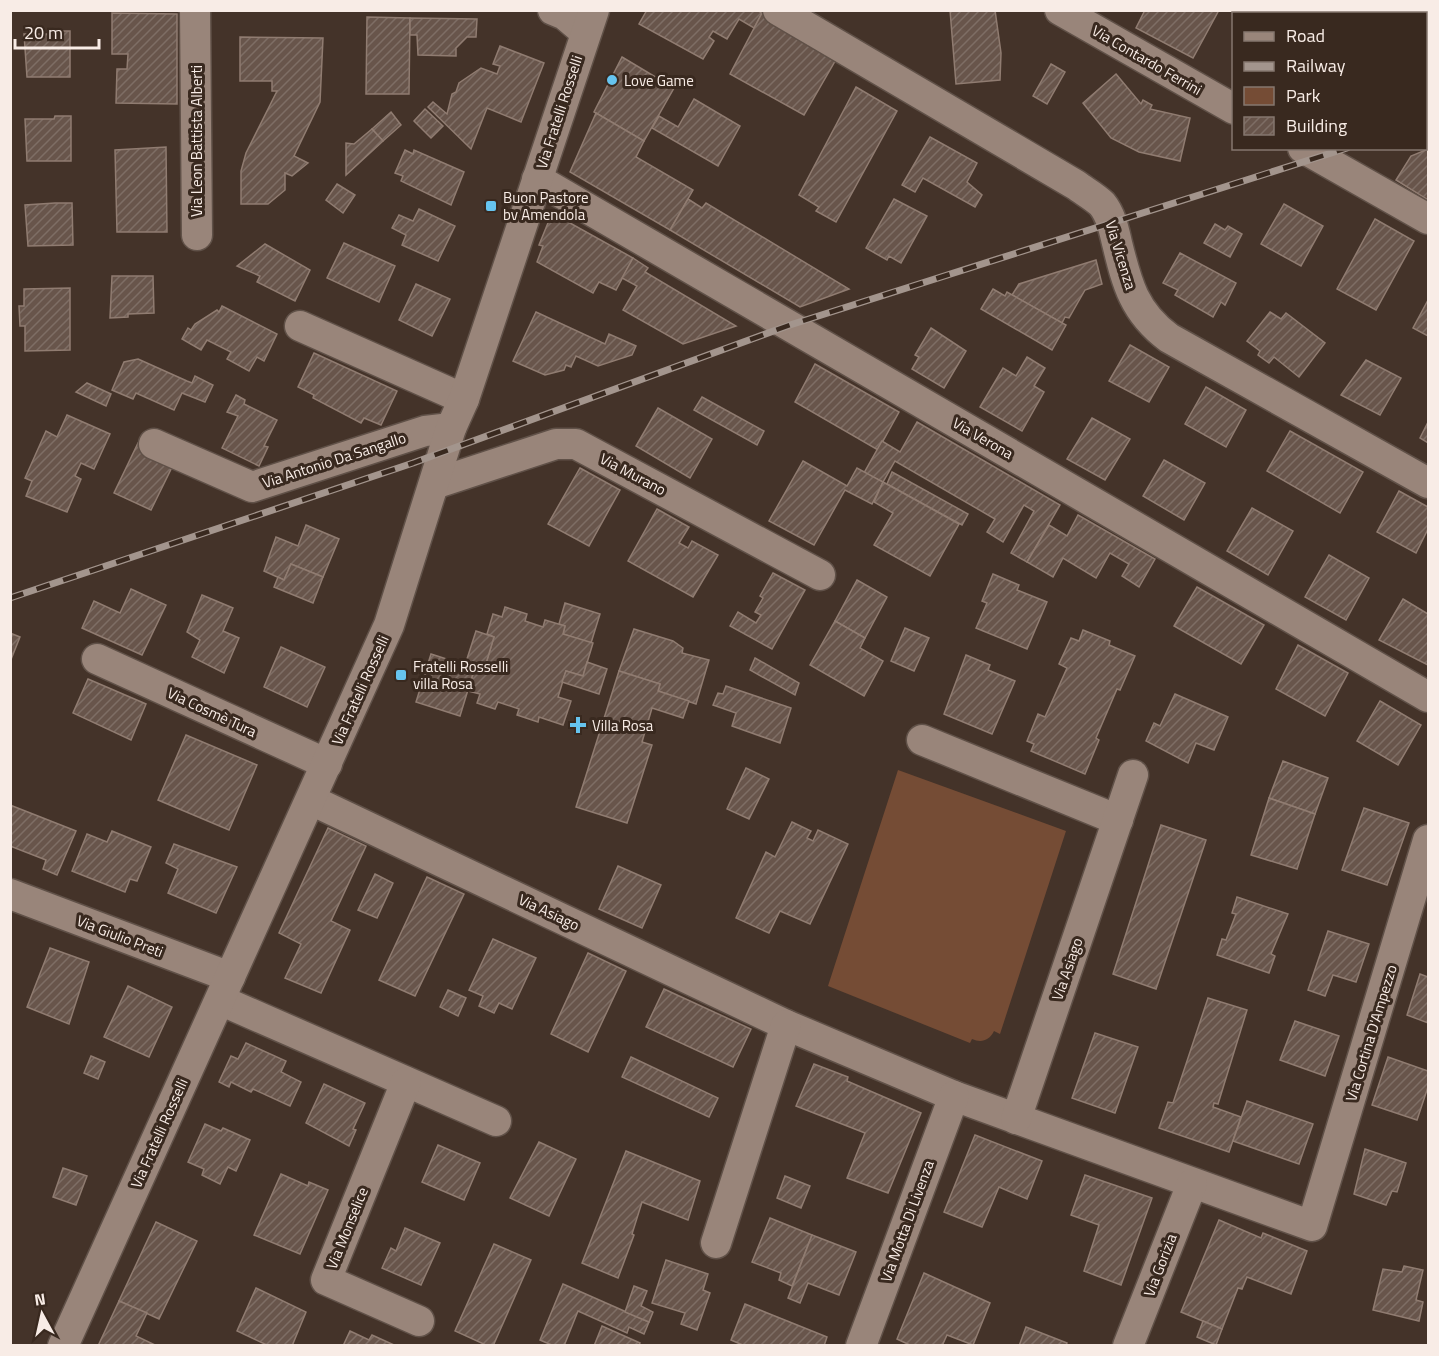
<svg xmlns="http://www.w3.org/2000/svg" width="1439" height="1356" viewBox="0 0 1439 1356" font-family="'Titillium Web',sans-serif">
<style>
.green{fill:#754c35}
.building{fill:url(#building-hatch);stroke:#907c71;stroke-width:1.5}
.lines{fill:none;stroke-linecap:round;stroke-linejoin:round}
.minor-casing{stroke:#605148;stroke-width:33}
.minor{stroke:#99857a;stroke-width:30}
.rail-casing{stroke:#a3958d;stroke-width:7}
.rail{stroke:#39291f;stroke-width:4.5;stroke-dasharray:14;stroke-linecap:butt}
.poi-dot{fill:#66c4ef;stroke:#39291f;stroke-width:2}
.labels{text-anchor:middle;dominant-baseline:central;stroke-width:6;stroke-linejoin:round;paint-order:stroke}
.street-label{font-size:15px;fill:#f8ece6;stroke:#39291f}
.poi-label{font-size:15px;fill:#f8ece6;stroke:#39291f;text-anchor:start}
</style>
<defs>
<pattern id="building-hatch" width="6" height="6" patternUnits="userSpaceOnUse" patternTransform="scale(1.5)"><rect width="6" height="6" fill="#68554b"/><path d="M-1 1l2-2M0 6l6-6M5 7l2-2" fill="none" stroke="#7e6e65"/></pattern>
</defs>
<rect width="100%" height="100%" fill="#443329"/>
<!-- green -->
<path class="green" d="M 898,770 L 1066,831 L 1000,1034 L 994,1031 C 989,1041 981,1043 972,1039 L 970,1043 L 828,986 Z"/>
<!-- building -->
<g class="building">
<polygon points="647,10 757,10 762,13 754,28 739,19 727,39 713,31 709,37 714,41 703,59 639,24"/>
<polygon points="950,10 995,10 1001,53 1000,80 956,84"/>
<polygon points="1145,10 1219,10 1193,58 1136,28"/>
<polygon points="1376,10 1428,10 1428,40 1426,39 1426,14 1381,14"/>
<polygon points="112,13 177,14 177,104 116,103 117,69 127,69 128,54 112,54"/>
<polygon points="762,13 838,56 804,115 730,74"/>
<polygon points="367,17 410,18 409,94 366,94"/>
<polygon points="410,18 477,19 476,37 467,37 456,48 456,56 418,55 417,35 410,35"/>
<polygon points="54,31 70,31 70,77 27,77 24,34 53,34"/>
<polygon points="240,37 323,38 320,102 294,156 308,163 292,176 285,173 285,190 268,204 241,204 241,171 246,153 277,91 272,91 272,81 240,81"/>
<polygon points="500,46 544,63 521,122 487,108 471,149 428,107 433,102 447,114 452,94 456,92 459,83 481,68 497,74 500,66 493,64"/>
<polygon points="622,57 674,88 644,141 594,112"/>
<polygon points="1051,64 1065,72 1047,104 1033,96"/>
<polygon points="1116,74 1141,104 1143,100 1152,105 1150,109 1190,118 1180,161 1139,152 1111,138 1083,103"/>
<polygon points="856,87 897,111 836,222 816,211 819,207 799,195"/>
<polygon points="694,99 740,126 718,166 652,128 659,116 678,127"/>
<polygon points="425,109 443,126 431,138 414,121"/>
<polygon points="391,112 401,125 383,141 372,129"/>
<polygon points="596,113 644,141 636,157 693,190 670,230 570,172"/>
<polygon points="55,116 71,116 71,161 27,161 25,119 54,119"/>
<polygon points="372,129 383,141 346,175 346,143 354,144"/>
<polygon points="930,137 977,163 967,182 982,195 975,207 923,178 915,192 902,185"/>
<polygon points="166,147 167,232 117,232 115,150"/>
<polygon points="1428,149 1428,200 1396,180 1411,156"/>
<polygon points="405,150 413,154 414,150 464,172 451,205 401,181 403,176 395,173"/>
<polygon points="337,184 355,195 343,213 326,200"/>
<polygon points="688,199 702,208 706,203 849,289 800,307 670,230"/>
<polygon points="894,199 927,216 901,263 889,256 887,260 866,248"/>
<polygon points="55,203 72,203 73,245 28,246 25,205"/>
<polygon points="1284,204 1323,226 1301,266 1261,244"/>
<polygon points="419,209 455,226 438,261 402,245 406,235 392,228 399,215 413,221"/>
<polygon points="552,213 633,258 616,290 599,282 593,293 537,262 543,246 539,245"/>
<polygon points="1375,219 1414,241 1376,310 1337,289"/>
<polygon points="1215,224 1225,230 1228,226 1242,234 1230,257 1204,243"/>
<polygon points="344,243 395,266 379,302 327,278"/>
<polygon points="265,244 310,270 295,301 257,282 260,276 237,266"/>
<polygon points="1180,253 1236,283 1225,305 1221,302 1213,317 1175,295 1178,290 1163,283"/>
<polygon points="633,258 648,268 645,272 736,326 683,344 623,310 637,286 622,278"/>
<polygon points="1096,260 1102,284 1085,290 1069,318 1065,317 1062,323 1012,295 1019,284"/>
<polygon points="112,276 153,276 154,313 128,314 128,317 110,318"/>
<polygon points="416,284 450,299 432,336 399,320"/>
<polygon points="70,288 70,350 25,351 25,326 20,326 19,306 24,306 24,289"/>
<polygon points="993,289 1005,296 1007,292 1066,325 1052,350 981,309"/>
<polygon points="1428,300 1428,336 1413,328"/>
<polygon points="222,306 277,334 264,361 257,357 249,371 227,359 231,352 207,340 201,350 182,339 188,328 191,330 195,324 217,310 219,312"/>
<polygon points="536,312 605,344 609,334 636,346 632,355 598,366 576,356 571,367 566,365 564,370 545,375 513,361"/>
<polygon points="1270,312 1281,319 1286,313 1325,343 1299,377 1274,357 1269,363 1258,355 1260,351 1247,341"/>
<polygon points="931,328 966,351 944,388 912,369 919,357 915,355"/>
<polygon points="1130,345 1169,367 1149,402 1109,381"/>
<polygon points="314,353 397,391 381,425 364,418 361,423 313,398 314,395 298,387"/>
<polygon points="1027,357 1045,368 1034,386 1044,392 1022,431 980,407 1003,368 1016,376"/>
<polygon points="138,359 187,381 192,383 195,376 213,385 205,402 182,393 174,410 136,393 133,399 112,390 124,362"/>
<polygon points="1366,360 1401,378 1380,415 1341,395"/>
<polygon points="815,364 899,412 878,450 795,402"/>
<polygon points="87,383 111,394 106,406 76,392"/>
<polygon points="1206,387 1246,410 1226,447 1185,424"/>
<polygon points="236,395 245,400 244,404 277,420 264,446 268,447 259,466 222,448 238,416 227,412"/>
<polygon points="702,397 764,431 757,445 694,410"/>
<polygon points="658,408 712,439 690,478 636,446"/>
<polygon points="67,415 110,434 94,469 81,463 75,476 81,479 67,512 26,496 32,481 25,478 46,431 57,437"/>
<polygon points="1092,418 1130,439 1105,480 1067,459"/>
<polygon points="917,422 1060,505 1027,562 1011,553 1034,511 1024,505 1003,542 987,532 995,519 895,461 883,482 864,473 882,441 900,452"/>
<polygon points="1428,422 1428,443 1420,438"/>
<polygon points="1290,431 1363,472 1340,513 1267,471"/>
<polygon points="138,443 175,461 151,510 114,493"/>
<polygon points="1164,460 1205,483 1184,520 1143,496"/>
<polygon points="803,461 847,486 857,468 883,482 872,504 845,490 814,545 769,521"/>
<polygon points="580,468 620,490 589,546 548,524"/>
<polygon points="892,472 968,514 962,525 887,484"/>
<polygon points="883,482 959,524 930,576 874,545 893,513 874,502"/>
<polygon points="1399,491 1428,507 1428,529 1416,553 1377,532"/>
<polygon points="1252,508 1293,531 1268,575 1227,551"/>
<polygon points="657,509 689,527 679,543 688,548 692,541 718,555 693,597 628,561"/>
<polygon points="1078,515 1155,559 1139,587 1122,576 1129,564 1110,553 1096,578 1063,558 1053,577 1027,562 1049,525 1067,536"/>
<polygon points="306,525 339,539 323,577 291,564 284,580 264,571 276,537 298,546"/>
<polygon points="1329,555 1369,578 1346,620 1305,597"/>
<polygon points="291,564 323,577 313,603 274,587 278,577 284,580"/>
<polygon points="773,573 805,590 772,649 730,626 738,612 756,623 761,615 755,612 763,598 760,596"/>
<polygon points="993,574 1019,585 1017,590 1047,602 1027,649 976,628 987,603 982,601"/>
<polygon points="857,580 887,597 865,638 835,621"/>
<polygon points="1197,587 1264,625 1241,664 1174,626"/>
<polygon points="131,589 166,605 142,655 82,628 94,601 120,613"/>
<polygon points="202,595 233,608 223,631 239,638 224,673 192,657 200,640 187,632"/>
<polygon points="1403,599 1428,614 1428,668 1428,665 1379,640"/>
<polygon points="565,603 600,614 591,643 563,634 565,626 559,624"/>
<polygon points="505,607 527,614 525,621 543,627 545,620 565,626 563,634 593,643 583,676 566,671 558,697 571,701 563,725 539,717 538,722 517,715 519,709 498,702 495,709 477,703 480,694 468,691 475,667 484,670 494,637 487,634 493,614 502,617"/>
<polygon points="835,621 865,638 860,648 883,661 864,696 810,665"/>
<polygon points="905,628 929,638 914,671 891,661"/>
<polygon points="634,629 673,641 683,648 682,653 709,660 696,704 658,691 660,684 619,671"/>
<polygon points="1083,630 1110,641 1109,645 1135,656 1120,690 1117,689 1096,738 1099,740 1085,774 1031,751 1034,744 1027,741 1038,714 1045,717 1067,668 1059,664 1071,638 1079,641"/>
<polygon points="476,631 494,637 484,670 475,667 460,716 416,702 431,654 465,665"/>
<polygon points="10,633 20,637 10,662"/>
<polygon points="1298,645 1348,673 1325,716 1276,689"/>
<polygon points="281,647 325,667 307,707 264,687"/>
<polygon points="966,655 990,665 988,670 1015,681 992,734 944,714"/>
<polygon points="755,658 799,683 795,695 750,670"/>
<polygon points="587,662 607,669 599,694 562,682 566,671 583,676"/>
<polygon points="619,671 660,684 658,691 689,701 683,718 652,708 642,742 652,745 627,823 576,807"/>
<polygon points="88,679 146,704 131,740 73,713"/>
<polygon points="726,686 791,708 780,743 732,726 736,713 713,705 718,693 723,694"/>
<polygon points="1175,694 1228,717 1214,750 1196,743 1188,763 1146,741 1154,723 1160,726"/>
<polygon points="1380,701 1421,725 1398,765 1357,741"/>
<polygon points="186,735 257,765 229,830 158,800"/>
<polygon points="1283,761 1328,778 1315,814 1269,798"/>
<polygon points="746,768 769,779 749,819 727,809"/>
<polygon points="1269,798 1315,814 1297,869 1251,855"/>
<polygon points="10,805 76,831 57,875 43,869 46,860 10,846"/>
<polygon points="1364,808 1409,823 1387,885 1342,870"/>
<polygon points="792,822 811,831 807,838 813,841 818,830 848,844 810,924 780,911 769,933 736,918 766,852 775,857"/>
<polygon points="1161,825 1206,840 1156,989 1113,974"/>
<polygon points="328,828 366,846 331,921 350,930 321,993 285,978 301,944 279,933"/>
<polygon points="112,831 151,847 137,881 130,879 125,892 72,871 87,834 107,842"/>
<polygon points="174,844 237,867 216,913 168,893 178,869 166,863"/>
<polygon points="618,866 661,885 642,928 599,909"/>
<polygon points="375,874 393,883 377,918 358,910"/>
<polygon points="427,877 464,894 415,996 379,980"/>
<polygon points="1237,897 1288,914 1271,954 1275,956 1269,973 1217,955 1222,939 1226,940 1236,914 1232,913"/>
<polygon points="1328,931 1369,944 1356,982 1333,975 1325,996 1308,990"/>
<polygon points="493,939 536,958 512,1009 499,1003 494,1013 479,1006 483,996 469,990"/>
<polygon points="50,948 89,962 69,1024 27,1007"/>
<polygon points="588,953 626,971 588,1052 551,1034"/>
<polygon points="1420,974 1428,977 1428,1023 1407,1015"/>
<polygon points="128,986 172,1007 149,1057 104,1037"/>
<polygon points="664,989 751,1029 733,1067 646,1027"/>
<polygon points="448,990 466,998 458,1016 440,1007"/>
<polygon points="1208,998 1247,1010 1218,1104 1214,1103 1213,1107 1241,1117 1229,1152 1159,1128 1168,1102 1173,1103"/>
<polygon points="1295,1021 1339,1036 1325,1076 1280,1060"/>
<polygon points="1095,1033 1138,1047 1115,1113 1072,1098"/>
<polygon points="246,1043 286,1061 281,1072 301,1082 290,1106 253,1089 251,1092 231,1082 229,1087 219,1082 231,1056 238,1059"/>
<polygon points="91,1056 105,1062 98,1079 84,1073"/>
<polygon points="631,1057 718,1098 709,1117 622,1077"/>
<polygon points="1388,1057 1428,1071 1428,1087 1417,1120 1372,1105"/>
<polygon points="814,1064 848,1077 847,1081 921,1113 888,1193 847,1178 865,1133 796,1106"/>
<polygon points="324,1084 365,1103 353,1129 356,1130 349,1146 306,1123"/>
<polygon points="1247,1101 1313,1124 1299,1164 1233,1141"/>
<polygon points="205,1124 221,1131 223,1128 250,1140 236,1171 228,1167 220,1184 202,1175 204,1169 188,1162"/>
<polygon points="975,1135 1042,1161 1027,1199 999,1187 982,1227 944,1212"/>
<polygon points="539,1142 576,1159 549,1216 510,1198"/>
<polygon points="438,1145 480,1163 464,1200 422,1182"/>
<polygon points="1365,1149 1406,1163 1397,1192 1392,1191 1386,1205 1354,1194"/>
<polygon points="626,1151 700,1181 688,1220 642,1202 632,1234 634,1235 618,1278 582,1263"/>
<polygon points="63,1168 87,1176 76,1205 53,1197"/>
<polygon points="281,1174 308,1186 309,1182 328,1190 300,1254 254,1235"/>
<polygon points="1085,1175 1152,1198 1121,1285 1084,1271 1099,1225 1071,1215"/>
<polygon points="785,1176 810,1186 801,1208 777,1198"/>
<polygon points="770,1218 812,1235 792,1286 779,1280 781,1273 752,1262"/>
<polygon points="1219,1220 1261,1238 1263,1233 1307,1251 1291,1294 1247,1277 1242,1289 1238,1288 1222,1329 1181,1312"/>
<polygon points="156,1222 197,1241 159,1319 119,1301"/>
<polygon points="405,1228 440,1243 421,1285 382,1268 391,1248 396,1251"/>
<polygon points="812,1235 856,1252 839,1295 808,1283 800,1303 788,1298"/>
<polygon points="494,1244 531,1260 493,1346 488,1346 455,1331"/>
<polygon points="666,1260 708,1274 703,1290 710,1293 697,1330 681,1324 685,1313 652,1303"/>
<polygon points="1404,1266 1423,1270 1416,1300 1423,1302 1419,1321 1373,1310 1383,1269 1402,1272"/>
<polygon points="924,1273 990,1303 973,1345 947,1335 942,1346 912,1346 897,1339"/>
<polygon points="563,1284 649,1322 644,1334 629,1327 627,1333 578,1311 564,1346 554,1346 540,1340"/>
<polygon points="634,1286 647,1291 641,1306 653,1312 649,1322 625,1312"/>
<polygon points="256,1288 306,1312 292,1346 269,1346 237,1331"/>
<polygon points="119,1301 147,1313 136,1336 157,1346 98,1346"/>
<polygon points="745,1304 827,1337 824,1346 745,1346 731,1340"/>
<polygon points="1203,1321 1222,1329 1216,1345 1197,1337"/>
<polygon points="602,1326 640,1343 639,1346 594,1346"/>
<polygon points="1026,1327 1067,1343 1066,1346 1019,1346"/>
<polygon points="350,1331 369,1340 372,1335 394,1345 343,1346"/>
</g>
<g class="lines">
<!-- minor casing -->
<g class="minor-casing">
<g id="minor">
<polyline points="195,10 197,235"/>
<polyline points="553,10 565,15 585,32"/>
<path d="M 778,10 L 1076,185 C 1084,191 1095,197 1102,204 C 1111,215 1114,230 1117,243 C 1127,284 1134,312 1169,338 L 1428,483"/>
<polyline points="1060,10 1234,109"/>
<polyline points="1309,10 1314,14"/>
<polyline points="1426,75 1428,77"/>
<polyline points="1303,148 1428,219"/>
<polyline points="537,179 1428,697"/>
<polyline points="300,326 464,399"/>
<polyline points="154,444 252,487 425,431 451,428"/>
<polyline points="434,484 556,444 576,444 820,575"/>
<polyline points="97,659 327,764"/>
<polyline points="922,740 1118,820"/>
<polyline points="311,800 786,1025 954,1096 1312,1226 1428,840"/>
<polyline points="10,894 230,977"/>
<polyline points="220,1000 496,1121"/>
<polyline points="406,1082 326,1280 419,1321"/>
<polyline points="1016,1119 1133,775"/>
<polyline points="716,1243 786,1025"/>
<polyline points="63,1346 389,625 451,428 464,399 594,10"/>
<polyline points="861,1346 954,1096"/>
<polyline points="1128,1346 1192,1184"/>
</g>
</g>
<!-- minor -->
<use href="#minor" class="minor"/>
<!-- rail casing -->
<g class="rail-casing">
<g id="rail">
<polyline points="1426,123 1428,122"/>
<polyline points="10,598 413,463 790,325 1347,148"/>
</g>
</g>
<!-- rail -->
<use href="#rail" class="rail"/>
</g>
<!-- markers -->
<g class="poi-dot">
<circle cx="612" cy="80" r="6"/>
<rect x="485" y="200" width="12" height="12" rx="3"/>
<rect x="395" y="669" width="12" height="12" rx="3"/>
<path d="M575 716h6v6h6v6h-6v6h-6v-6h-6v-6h6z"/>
</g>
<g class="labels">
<!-- street labels -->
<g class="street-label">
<text transform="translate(1147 60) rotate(30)">Via Contardo Ferrini</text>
<text transform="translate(559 112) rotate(-72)">Via Fratelli Rosselli</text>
<text transform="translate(196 141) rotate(-90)">Via Leon Battista Alberti</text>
<text transform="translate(1121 255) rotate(73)">Via Vicenza</text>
<text transform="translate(983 438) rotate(30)">Via Verona</text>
<text transform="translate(334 460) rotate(-18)">Via Antonio Da Sangallo</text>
<text transform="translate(633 474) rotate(28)">Via Murano</text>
<text transform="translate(360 690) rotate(-66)">Via Fratelli Rosselli</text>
<text transform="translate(212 712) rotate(25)">Via Cosmè Tura</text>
<text transform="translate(549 912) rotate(25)">Via Asiago</text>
<text transform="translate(120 936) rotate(21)">Via Giulio Preti</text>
<text transform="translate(1067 969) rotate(-71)">Via Asiago</text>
<text transform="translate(1371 1033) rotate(-73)">Via Cortina D'Ampezzo</text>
<text transform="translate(159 1133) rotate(-66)">Via Fratelli Rosselli</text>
<text transform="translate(907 1221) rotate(-70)">Via Motta Di Livenza</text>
<text transform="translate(347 1228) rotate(-68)">Via Monselice</text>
<text transform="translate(1160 1265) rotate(-69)">Via Gorizia</text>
</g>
<!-- poi labels -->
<g class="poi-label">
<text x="624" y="80">Love Game</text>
<text x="503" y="197">Buon Pastore<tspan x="503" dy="17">bv Amendola</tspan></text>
<text x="413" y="666">Fratelli Rosselli<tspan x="413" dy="17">villa Rosa</tspan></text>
<text x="592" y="725">Villa Rosa</text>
</g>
</g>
<!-- border -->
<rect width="1439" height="1356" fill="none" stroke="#f8ece6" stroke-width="24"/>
<!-- legend -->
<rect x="1232" y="12" width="195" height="138" fill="#39291f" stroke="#85776f" stroke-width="1.5"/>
<rect x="1244" y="32" width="30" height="9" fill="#99857a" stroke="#85776f" stroke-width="1.5"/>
<text x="1286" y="42" font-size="18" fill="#f8ece6">Road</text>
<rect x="1244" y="62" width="30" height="9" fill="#a3958d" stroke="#85776f" stroke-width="1.5"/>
<text x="1286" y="72" font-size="18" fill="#f8ece6">Railway</text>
<rect x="1244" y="87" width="30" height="18" fill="#754c35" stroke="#85776f" stroke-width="1.5"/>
<text x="1286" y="102" font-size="18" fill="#f8ece6">Park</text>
<rect x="1244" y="117" width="30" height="18" fill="url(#building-hatch)" stroke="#85776f" stroke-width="1.5"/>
<text x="1286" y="132" font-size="18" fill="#f8ece6">Building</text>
<!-- north arrow -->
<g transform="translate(42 1314) rotate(352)" stroke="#39291f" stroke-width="4.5" paint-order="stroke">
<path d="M0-4.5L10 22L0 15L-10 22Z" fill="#f8ece6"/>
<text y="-9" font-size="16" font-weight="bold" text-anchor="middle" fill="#f8ece6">N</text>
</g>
<!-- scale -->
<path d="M15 39v9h84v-9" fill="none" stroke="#f8ece6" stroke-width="3"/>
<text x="24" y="39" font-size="18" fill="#f8ece6" stroke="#39291f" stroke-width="4.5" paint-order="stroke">20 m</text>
</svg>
